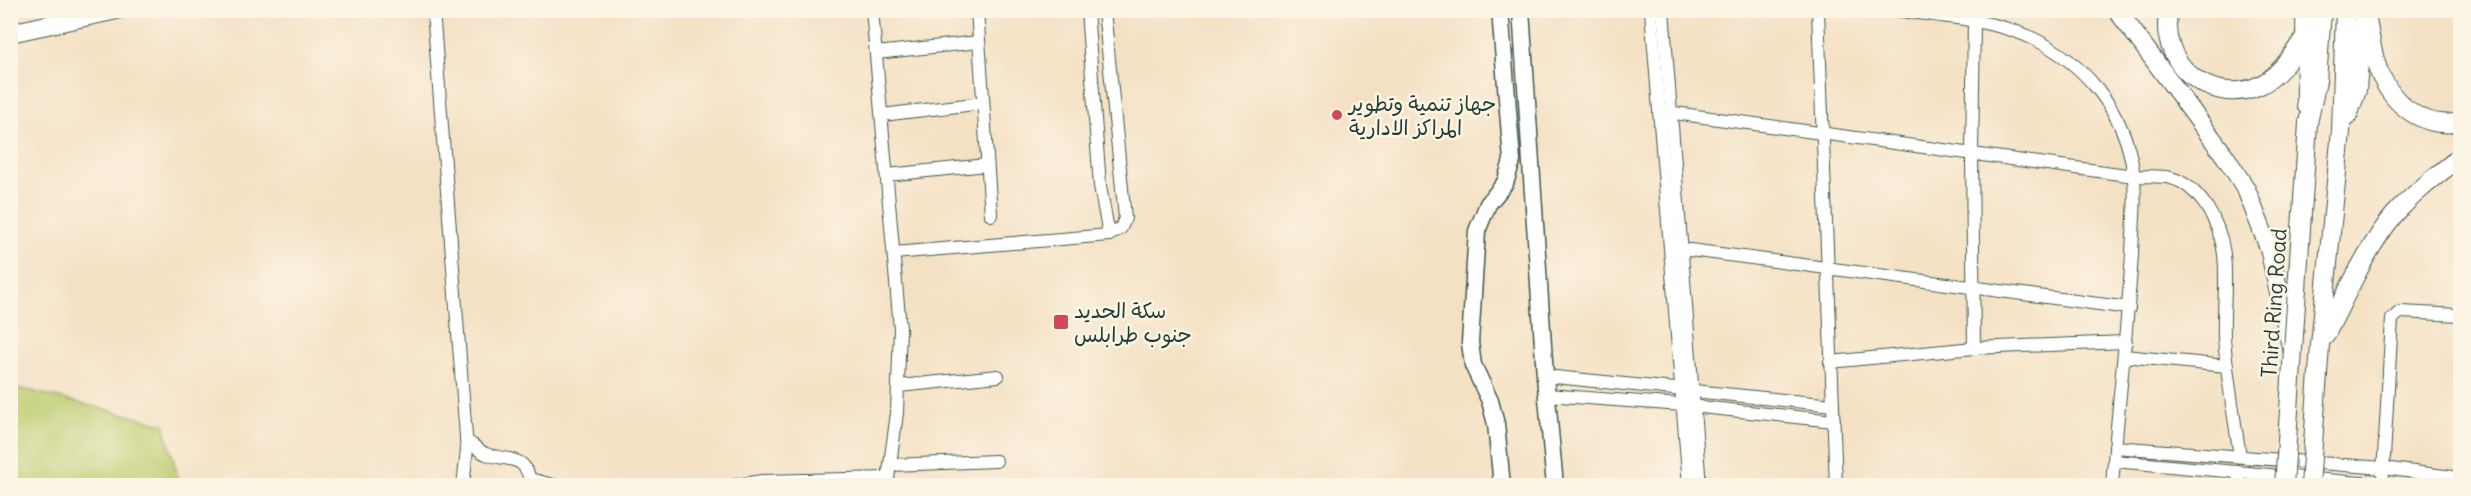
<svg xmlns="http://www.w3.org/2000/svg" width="2471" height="496" viewBox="0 0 2471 496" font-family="Delius,'Playpen Sans Arabic',sans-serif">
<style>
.grass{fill:#bbcb6d;stroke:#6d8450;stroke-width:1.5}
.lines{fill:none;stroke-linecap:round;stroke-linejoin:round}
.minor-casing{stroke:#3f564a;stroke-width:14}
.major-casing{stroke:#3f564a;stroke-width:19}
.highway-casing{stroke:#3f564a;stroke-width:20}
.minor{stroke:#fff;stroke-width:12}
.major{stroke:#fff;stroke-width:16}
.highway{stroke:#fff;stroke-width:18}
.highway-bridge-casing{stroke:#3f564a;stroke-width:20;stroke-linecap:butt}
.highway-bridge{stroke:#fff;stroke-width:18}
.poi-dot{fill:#d1495b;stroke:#fcf5e5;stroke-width:2}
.labels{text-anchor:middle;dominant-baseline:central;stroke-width:5;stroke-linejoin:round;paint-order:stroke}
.poi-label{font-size:21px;fill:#1f3d34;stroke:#fcf5e5;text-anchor:start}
.street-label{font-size:21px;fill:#1f3d34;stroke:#fcf5e5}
</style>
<rect width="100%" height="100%" fill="#fcf5e5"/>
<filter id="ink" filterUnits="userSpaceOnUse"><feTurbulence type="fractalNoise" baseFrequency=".0167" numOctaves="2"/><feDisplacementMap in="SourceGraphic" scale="12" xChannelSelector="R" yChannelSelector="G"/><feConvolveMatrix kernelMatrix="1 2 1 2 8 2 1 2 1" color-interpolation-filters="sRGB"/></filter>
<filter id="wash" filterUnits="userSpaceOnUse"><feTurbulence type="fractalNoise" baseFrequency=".008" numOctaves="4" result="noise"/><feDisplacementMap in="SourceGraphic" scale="24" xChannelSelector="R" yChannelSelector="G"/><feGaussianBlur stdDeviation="1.35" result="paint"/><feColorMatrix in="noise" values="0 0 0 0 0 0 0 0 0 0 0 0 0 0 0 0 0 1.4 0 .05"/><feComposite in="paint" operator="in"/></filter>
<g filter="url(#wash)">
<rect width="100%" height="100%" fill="#f4e1c4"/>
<!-- grass -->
<polygon class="grass" points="22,389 164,424 180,485 11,485 11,391"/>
</g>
<g filter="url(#ink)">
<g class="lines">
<!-- minor casing -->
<g class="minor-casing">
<g id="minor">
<polyline points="433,10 467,449 463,486"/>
<polyline points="872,10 900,328 897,413 887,486"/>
<polyline points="977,10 991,215"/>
<polyline points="1087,10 1100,186 1109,235"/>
<polyline points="1651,10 1689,486"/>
<polyline points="1663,10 1700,486"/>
<polyline points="1818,10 1836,486"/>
<path d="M 1896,10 C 1941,17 1993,19 2034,39 C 2082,62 2120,106 2131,159 C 2138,190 2133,223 2132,254 C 2127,331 2118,408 2112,486"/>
<polyline points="876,53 979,42"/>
<path d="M 1660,111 L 2134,176 C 2146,177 2159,175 2171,178 C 2186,182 2197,193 2206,206 C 2235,249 2222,289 2224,338 C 2227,377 2234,417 2240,456"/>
<polyline points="882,115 983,103"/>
<polyline points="887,175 987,165"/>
<polyline points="1675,248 2129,308"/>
<polyline points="894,253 1109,235 1121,228 1125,218 1104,10"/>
<polyline points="1974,348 1972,154 1974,22"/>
<polyline points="2124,356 2227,366"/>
<polyline points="1830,362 1974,348 2126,342"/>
<polyline points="1545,376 1833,405"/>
<polyline points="899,386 998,376"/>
<polyline points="1547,395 1682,405 1834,421"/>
<path d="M 466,441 C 474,444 478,451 486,454 C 509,462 527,453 531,486"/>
<polyline points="2115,447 2383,468 2460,478"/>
<polyline points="2114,461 2394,486"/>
<polyline points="890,465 996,461"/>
<polyline points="2238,471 2239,486"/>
<polyline points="2383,474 2392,319 2400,312 2460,315"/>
<polyline points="530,479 557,486"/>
<polyline points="731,486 762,481 888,478"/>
</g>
</g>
<!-- major casing -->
<g class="major-casing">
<g id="major">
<polyline points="1500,10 1512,161 1505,183 1488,204 1477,231 1470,343 1473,365 1490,401 1496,424 1502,486"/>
<polyline points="1521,10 1545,376 1555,486"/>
</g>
</g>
<!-- highway casing -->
<g class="highway-casing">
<g id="highway">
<polyline points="2117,10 2225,156 2246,189 2269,248 2291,347"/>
<path d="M 2169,10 C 2156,61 2209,107 2258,86 C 2279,77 2292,55 2305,37"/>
<polyline points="2305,10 2306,105"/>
<path d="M 2365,10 C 2370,32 2372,59 2382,78 C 2397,109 2427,129 2460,122"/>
<polyline points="10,33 117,10"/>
<polyline points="2348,116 2357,90 2362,22"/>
<polyline points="2308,123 2317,81 2322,10"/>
<path d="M 2325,336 C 2346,296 2365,250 2394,215 C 2414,193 2437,175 2460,157"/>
<polyline points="2320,345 2341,131 2345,10"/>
</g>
</g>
<!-- minor -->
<use href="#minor" class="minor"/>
<!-- major -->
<use href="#major" class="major"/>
<!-- highway -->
<use href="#highway" class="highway"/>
<!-- highway-bridge casing -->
<g class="highway-bridge-casing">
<g id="highway-bridge">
<polyline points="2284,486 2308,123"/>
<polyline points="2310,486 2320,345"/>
</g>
</g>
<!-- highway-bridge -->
<use href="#highway-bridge" class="highway-bridge"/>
</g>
</g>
<!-- markers -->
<g class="poi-dot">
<circle cx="1337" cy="115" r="6"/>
<rect x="1053" y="314" width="16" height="16" rx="3"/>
</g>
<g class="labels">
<!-- poi labels -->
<g class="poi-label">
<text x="1349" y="103">جهاز تنمية وتطوير<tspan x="1349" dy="24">المراكز الادارية</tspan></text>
<text x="1074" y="310">سكة الحديد<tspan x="1074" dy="24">جنوب طرابلس</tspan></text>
</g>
<!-- street labels -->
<g class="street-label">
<text transform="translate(2274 303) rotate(-86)">Third Ring Road</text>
</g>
</g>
<!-- margin -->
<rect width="2471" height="496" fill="none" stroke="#fcf5e5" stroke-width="36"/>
</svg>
